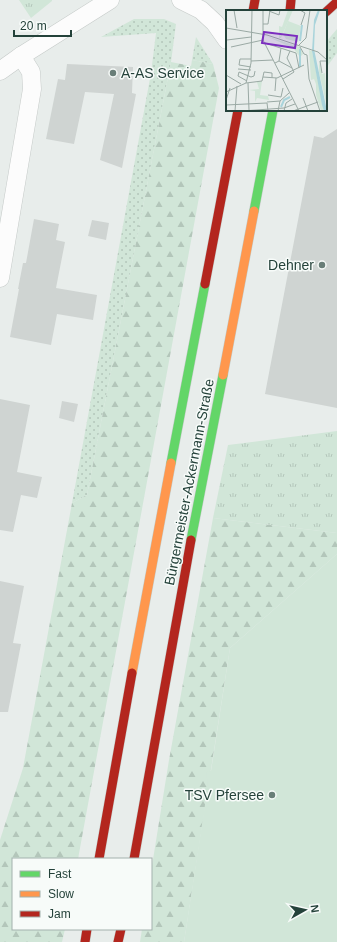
<svg xmlns="http://www.w3.org/2000/svg" width="337" height="942" viewBox="0 0 337 942" font-family="Helvetica,sans-serif">
<style>
.grass{fill:url(#grass-dots)}
.forest{fill:url(#forest-firs)}
.park{fill:url(#park-tufts)}
.pitch{fill:#d1e6d8}
.building{fill:#cfd4d2}
.lines{fill:none;stroke-linecap:round;stroke-linejoin:round}
.street-casing{stroke:#c5cac8;stroke-width:19}
.fast-casing{stroke:#c3cbc8;stroke-width:10}
.slow-casing{stroke:#c3cbc8;stroke-width:10}
.jam-casing{stroke:#c3cbc8;stroke-width:10}
.street{stroke:#fcfcfc;stroke-width:18}
.fast{stroke:#63d668;stroke-width:9}
.slow{stroke:#ff974d;stroke-width:9}
.jam{stroke:#b3261e;stroke-width:9}
.poi-dot{fill:#697e78;stroke:#f7fbf9;stroke-width:1.5}
.labels{text-anchor:middle;dominant-baseline:central;stroke-width:3;stroke-linejoin:round;paint-order:stroke}
.poi-label{font-size:14px;fill:#24423a;stroke:#f7fbf9;text-anchor:end}
.street-label{font-size:14px;fill:#24423a;stroke:#f7fbf9}
.inset-river{fill:none;stroke:#a9d4db;stroke-width:2}
.inset-road{fill:none;stroke:#9aa9a4;stroke-width:1}
.view{fill:#7b2cbf;fill-opacity:0.15;stroke:#7b2cbf;stroke-width:2}
.inset-edge{fill:none;stroke:#24423a;stroke-width:2}
</style>
<defs>
<pattern id="grass-dots" width="8" height="8" patternUnits="userSpaceOnUse"><rect width="8" height="8" fill="#d1e6d8"/><path d="M2 2h.1M6 6h.1" fill="none" stroke="#b3c6ba" stroke-width="1.8" stroke-linecap="round"/></pattern>
<pattern id="forest-firs" width="22" height="20" patternUnits="userSpaceOnUse"><rect width="22" height="20" fill="#d1e6d8"/><path d="M5 1l3.5 6h-7zM16 11l3.5 6h-7z" fill="#b3c6ba"/></pattern>
<pattern id="park-tufts" width="24" height="20" patternUnits="userSpaceOnUse"><rect width="24" height="20" fill="#d1e6d8"/><path d="M3 7l-1-3M5 7V3M7 7l1-3M15 17l-1-3M17 17v-4M19 17l1-3" fill="none" stroke="#b3c6ba"/></pattern>
</defs>
<rect width="100%" height="100%" fill="#e8edeb"/>
<!-- grass -->
<g class="grass">
<polygon points="134,19 164,19 176,24 171,62 87,495 72,503 151,73 156,33 101,37"/>
<polygon points="337,29 337,53 326,68 326,42"/>
<polygon points="196,37 213,64 192,60"/>
</g>
<!-- forest -->
<g class="forest">
<polygon points="192,60 213,64 219,88 78,859 13,859 13,929 65,929 62,942 0,942 0,840 23,768 72,503 87,495 171,62 191,66"/>
<polygon points="213,518 337,533 337,554 230,648 184,942 140,942 142,929 151,929 151,872 169,760"/>
</g>
<!-- park -->
<g class="park">
<polygon points="19,0 52,0 52,1 31,18"/>
<polygon points="337,431 337,533 213,518 228,445"/>
</g>
<!-- pitch -->
<polygon class="pitch" points="337,554 337,942 184,942 208,785 206,772 211,771 230,648"/>
<!-- building -->
<g class="building">
<polygon points="67,64 133,67 132,93 136,94 122,168 100,160 114,94 85,92 74,144 46,139 58,79 65,80"/>
<polygon points="337,129 337,408 265,394 314,136 323,138"/>
<polygon points="34,219 59,224 56,240 65,242 56,288 97,295 93,320 57,314 51,345 10,337 19,289 18,289 23,263 26,263"/>
<polygon points="92,220 109,223 106,240 88,236"/>
<polygon points="0,399 30,405 17,472 42,477 37,498 21,495 13,532 0,530"/>
<polygon points="62,401 78,404 74,422 59,418"/>
<polygon points="0,581 24,586 13,643 21,644 8,712 0,712"/>
</g>
<g class="lines">
<!-- street casing -->
<g class="street-casing">
<g id="street">
<polyline points="181,0 201,10 215,23 227,40"/>
<polyline points="0,71 21,56 110,0"/>
<polyline points="0,278 32,89 31,72 21,56"/>
</g>
</g>
<!-- fast casing -->
<g class="fast-casing">
<g id="fast">
<polyline points="254,211 273,110"/>
<polyline points="171,463 205,284"/>
<polyline points="191,540 223,375"/>
</g>
</g>
<!-- slow casing -->
<g class="slow-casing">
<g id="slow">
<polyline points="223,375 254,211"/>
<polyline points="132,673 171,463"/>
</g>
</g>
<!-- jam casing -->
<g class="jam-casing">
<g id="jam">
<polyline points="253,11 255,0"/>
<polyline points="290,11 291,0"/>
<polyline points="326,12 337,2"/>
<polyline points="205,284 238,110"/>
<polyline points="99,859 132,673"/>
<polyline points="134,859 191,540"/>
<polyline points="85,942 87,929"/>
<polyline points="118,942 121,929"/>
</g>
</g>
<!-- street -->
<use href="#street" class="street"/>
<!-- fast -->
<use href="#fast" class="fast"/>
<!-- slow -->
<use href="#slow" class="slow"/>
<!-- jam -->
<use href="#jam" class="jam"/>
</g>
<!-- markers -->
<g class="poi-dot">
<circle cx="113" cy="73" r="4"/>
<circle cx="322" cy="265" r="4"/>
<circle cx="272" cy="795" r="4"/>
</g>
<g class="labels">
<!-- poi labels -->
<g class="poi-label">
<text x="121" y="73" text-anchor="start">A-AS Service</text>
<text x="314" y="265">Dehner</text>
<text x="264" y="795">TSV Pfersee</text>
</g>
<!-- street labels -->
<g class="street-label">
<text transform="translate(189 482) rotate(-79)">Bürgermeister-Ackermann-Straße</text>
</g>
</g>
<!-- overview -->
<g transform="translate(226 10)">
<rect width="101" height="101" fill="#e8edeb"/>
<path d="M 40,26 L 74,37 L 77,44 L 74,47 L 67,38 Z" fill="#d1e6d8"/>
<path d="M 62,0 L 67,0 L 55,28 L 53,28 L 53,16 L 56,17 ZM 83,40 L 86,41 L 98,101 L 95,101 L 90,85 L 90,74 L 88,69 L 85,70 ZM 93,51 L 96,64 L 99,63 L 101,97 L 93,62 ZM 36,71 L 34,85 L 42,86 L 43,90 L 31,88 L 29,92 L 29,81 L 23,80 L 33,79 L 31,72 Z" fill="#d1e6d8"/>
<path d="M 62,11 L 75,16 L 72,32 L 60,29 L 57,24 Z" fill="#d1e6d8"/>
<path d="M 92,0 L 94,0 L 89,15 L 88,39 L 101,101 L 98,101 L 96,95 L 86,41 L 88,10 Z" fill="#a9d4db"/>
<path class="inset-river" d="M 74,31 L 76,15M 74,39 L 74,57M 55,97 L 58,90 L 64,87"/>
<path class="inset-road" d="M 8,0 L 11,18M 37,0 L 37,30 L 73,101M 74,0 L 79,3 L 75,15M 43,1 L 53,5 L 54,0M 37,14 L 42,14 L 44,0M 0,18 L 41,25 L 92,42 L 101,50M 1,30 L 25,27M 39,33 L 70,43 L 73,58M 73,35 L 80,28 L 84,0M 5,37 L 37,30M 74,37 L 78,44 L 81,45 L 83,69 L 94,101M 25,51 L 47,50M 53,51 L 55,38M 49,53 L 53,51 L 66,58M 25,57 L 13,55 L 14,49 L 25,49M 12,59 L 25,60M 96,63 L 94,51 L 101,51M 0,65 L 15,74M 37,67 L 51,68 L 78,55M 57,69 L 68,62 L 61,48 L 64,41M 21,71 L 12,66 L 13,62 L 25,67 L 28,66 L 29,61M 36,71 L 38,62 L 46,63 L 46,68M 20,73 L 25,53 L 26,0M 22,73 L 23,100M 49,81 L 50,68M 0,82 L 20,73 L 36,71M 42,85 L 55,87 L 57,78M 77,88 L 82,101M 0,90 L 4,78M 41,92 L 54,91M 0,95 L 41,93 L 42,101M 9,101 L 11,76M 16,101 L 58,98 L 69,94M 52,101 L 54,91 L 63,83M 58,101 L 60,93 L 66,89M 67,101 L 92,92"/>
<path class="view" d="M 38,22 L 71,26 L 69,38 L 36,33 Z"/>
<rect width="101" height="101" class="inset-edge"/>
</g>
<!-- legend -->
<rect x="12" y="858" width="140" height="72" fill="#f7fbf9" stroke="#a3b1ad"/>
<rect x="20" y="871" width="20" height="6" fill="#63d668" stroke="#a3b1ad"/>
<text x="48" y="878" font-size="12" fill="#24423a">Fast</text>
<rect x="20" y="891" width="20" height="6" fill="#ff974d" stroke="#a3b1ad"/>
<text x="48" y="898" font-size="12" fill="#24423a">Slow</text>
<rect x="20" y="911" width="20" height="6" fill="#b3261e" stroke="#a3b1ad"/>
<text x="48" y="918" font-size="12" fill="#24423a">Jam</text>
<!-- north arrow -->
<g transform="translate(305 910) rotate(82)" stroke="#f7fbf9" stroke-width="3" paint-order="stroke">
<path d="M0-3L7 15L0 10L-7 15Z" fill="#24423a"/>
<text y="-6" font-size="11" font-weight="bold" text-anchor="middle" fill="#24423a">N</text>
</g>
<!-- scale -->
<path d="M14 30v6h57v-6" fill="none" stroke="#24423a" stroke-width="2"/>
<text x="20" y="30" font-size="12" fill="#24423a" stroke="#f7fbf9" stroke-width="3" paint-order="stroke">20 m</text>
</svg>
